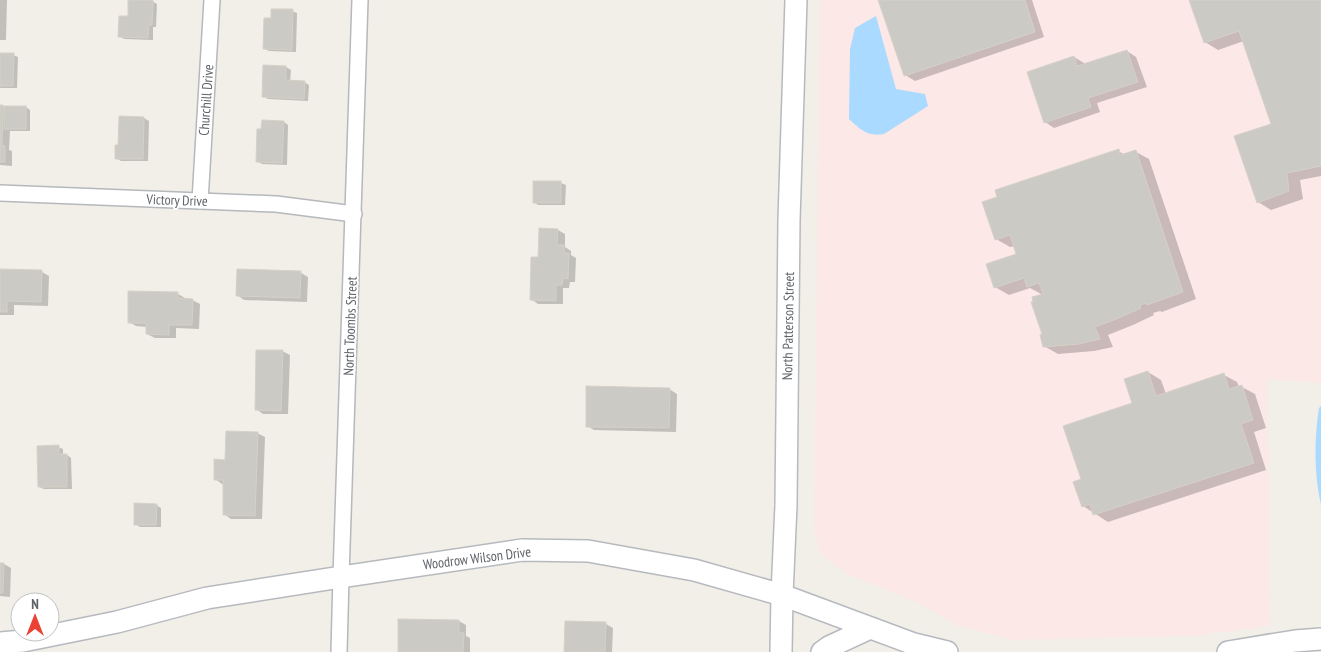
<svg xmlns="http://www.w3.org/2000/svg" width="1321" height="652" viewBox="0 0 1321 652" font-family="'PT Sans Narrow',sans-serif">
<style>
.medical{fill:#fce8e6}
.water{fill:#aadaff}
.shadow{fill:#0003}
.building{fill:#cccac5;stroke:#d6d1c6}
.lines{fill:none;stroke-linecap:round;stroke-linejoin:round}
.minor-casing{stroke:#b5b8bc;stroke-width:18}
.secondary-casing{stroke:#b6babf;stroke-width:24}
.minor{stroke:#fff;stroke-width:15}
.secondary{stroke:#fff;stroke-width:21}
.labels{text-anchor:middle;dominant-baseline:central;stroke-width:4;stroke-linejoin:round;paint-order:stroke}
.street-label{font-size:14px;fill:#5f6368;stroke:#fff}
</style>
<rect width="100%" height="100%" fill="#f1efe8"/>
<!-- medical -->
<polygon class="medical" points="820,0 1321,0 1321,383 1267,379 1270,626 1193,636 1013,640 956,625 923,605 850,575 822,556 814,532"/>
<!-- water -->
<g class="water">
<path d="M 876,16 L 896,89 L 925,94 L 928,106 L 884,134 C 867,137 860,129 849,119 L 850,49 L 855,28 Z"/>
<path d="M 1321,406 L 1321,505 C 1314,475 1314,439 1319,408 Z"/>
</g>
<!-- shadow -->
<g class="shadow">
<polygon points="0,0 7,0 6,40 0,40"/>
<polygon points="879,0 1032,0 1044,37 915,81 905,75"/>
<polygon points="1190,0 1321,0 1321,176 1300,180 1303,199 1271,210 1258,202 1273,125 1244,41 1218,50 1205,42"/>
<polygon points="152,1 157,4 156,27 153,27 153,40 124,39 120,36 129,17"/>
<polygon points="292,11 297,13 296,52 269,51 265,49 272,19"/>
<polygon points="1127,51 1136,57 1147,87 1097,103 1100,112 1054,128 1045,122 1074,57 1084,63 1084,65"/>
<polygon points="0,54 13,55 18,57 17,88 0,88"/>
<polygon points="265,67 286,67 291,70 290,82 304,82 309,85 308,101 268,99 264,96"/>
<polygon points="0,106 26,107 30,110 30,131 10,131 9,150 12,151 12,166 0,165"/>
<polygon points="120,118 144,118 149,121 148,161 121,161 116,158 120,147"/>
<polygon points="284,122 288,125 287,165 262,164 257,161"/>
<polygon points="1118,151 1125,155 1136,152 1149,159 1196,299 1162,312 1160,311 1153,313 1154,315 1133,325 1108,335 1113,347 1094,351 1058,354 1044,346 1043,295 1030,288 1009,295 995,287 1018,255 1015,246 1010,247 996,239"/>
<polygon points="561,183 566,185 565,205 538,205 534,202"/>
<polygon points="558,230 565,234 565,247 571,251 571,255 576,258 575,282 570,282 569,288 563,288 563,304 538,304 531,299 539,259"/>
<polygon points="0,270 42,272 49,276 48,306 14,305 14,315 0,315"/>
<polygon points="301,273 308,277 307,302 244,300 237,295"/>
<polygon points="130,293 178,294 185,298 185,300 192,300 200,304 199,329 176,328 176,338 155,338 147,334 147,327 136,326 129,322"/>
<polygon points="282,351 290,355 288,414 263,414 256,409"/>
<polygon points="1148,372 1161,380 1166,394 1224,375 1237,382 1239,387 1242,387 1255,394 1266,428 1254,432 1266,470 1108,522 1083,506 1083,480 1133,404"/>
<polygon points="669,389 677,394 676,432 594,430 587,426"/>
<polygon points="257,433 265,437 262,519 231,519 224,514 225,484 222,484 215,479 226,461"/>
<polygon points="58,447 63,449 63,455 67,455 71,458 72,489 44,489 39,487"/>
<polygon points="156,505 161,508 161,527 140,527 135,524"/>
<polygon points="0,564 4,564 11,568 10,597 0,596"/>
<polygon points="459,621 466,625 466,636 470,638 470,652 399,652"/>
<polygon points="606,624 613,628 612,652 565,652"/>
</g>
<!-- building -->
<g class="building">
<polygon points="128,0 153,0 152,25 149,25 148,38 118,37 119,16 128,16"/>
<polygon points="878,0 1025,0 1035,32 904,76"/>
<polygon points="1189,0 1321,0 1321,166 1287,173 1289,191 1257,203 1234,136 1271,124 1239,31 1204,43"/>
<polygon points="271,9 293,9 292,50 263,49 264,18 271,18"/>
<polygon points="1127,50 1138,82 1088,98 1091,107 1044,123 1027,72 1074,56 1077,66"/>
<polygon points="0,53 14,53 13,86 0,86"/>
<polygon points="263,65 286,66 286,80 305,81 304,99 262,97"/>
<polygon points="0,105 3,105 2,146 5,146 5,162 0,162"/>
<rect x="4" y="106" width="22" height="23"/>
<polygon points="119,116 144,117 143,159 115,159 115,145 118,145"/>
<polygon points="262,120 284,121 282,163 256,162 257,129 261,129"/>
<polygon points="1119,149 1120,155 1136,150 1183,292 1147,305 1146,303 1140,305 1141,308 1119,318 1095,327 1100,339 1079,344 1043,347 1040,335 1042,334 1031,302 1033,302 1032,297 1043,294 1039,283 1027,287 1024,278 994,288 986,264 1016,254 1010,235 995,240 982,202 997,197 995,190"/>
<rect x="533" y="181" width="28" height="22"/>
<polygon points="539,228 558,229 557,245 564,245 564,253 569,253 568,279 563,278 562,285 556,285 556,301 530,300 531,257 538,257"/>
<polygon points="0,269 42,270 41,302 7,301 7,312 0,312"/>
<polygon points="237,269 301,271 300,298 236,296"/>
<polygon points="128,291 178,292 178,298 193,299 192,325 169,325 169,335 146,334 146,323 128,323"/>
<polygon points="256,350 283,350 281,411 255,410"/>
<polygon points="1148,371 1156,396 1224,373 1229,389 1242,385 1253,420 1241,424 1254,463 1093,515 1090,504 1082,507 1073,482 1081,479 1063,426 1132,403 1124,379"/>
<polygon points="586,386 670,388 669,428 586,427"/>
<polygon points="226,431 258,432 255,516 223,515 223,480 214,480 214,459 225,460"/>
<polygon points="59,445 59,454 67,454 67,487 38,487 37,446"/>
<polygon points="134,503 157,504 156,525 134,525"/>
<polygon points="0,563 4,563 3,593 0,593"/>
<polygon points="398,619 459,620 459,633 464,633 463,652 398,652"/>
<polygon points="565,621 606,622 605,652 564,652"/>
</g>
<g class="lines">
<!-- minor casing -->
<g class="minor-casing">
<g id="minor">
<polyline points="0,193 276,204 354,214"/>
<polyline points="200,201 212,0"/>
<polyline points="339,652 341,577 360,0"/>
</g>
</g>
<!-- secondary casing -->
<g class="secondary-casing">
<g id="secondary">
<polyline points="0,643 23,641 117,622 207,598 341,577 522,550 588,551 694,570 782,595 914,644 947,652"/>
<polyline points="781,652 782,595 786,505 789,220 796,0"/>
<polyline points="822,652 829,647 870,628"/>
<polyline points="1228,652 1295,641 1321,639"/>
</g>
</g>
<!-- minor -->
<use href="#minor" class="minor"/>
<!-- secondary -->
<use href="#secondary" class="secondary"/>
</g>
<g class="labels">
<!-- street labels -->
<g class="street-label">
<text transform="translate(206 100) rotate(-86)">Churchill Drive</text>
<text transform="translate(177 200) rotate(2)">Victory Drive</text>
<text transform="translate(350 326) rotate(-88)">North Toombs Street</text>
<text transform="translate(788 326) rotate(-89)">North Patterson Street</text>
<text transform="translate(477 558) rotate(-7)">Woodrow Wilson Drive</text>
</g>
</g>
<!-- north arrow -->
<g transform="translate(35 617)"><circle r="24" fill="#ffffff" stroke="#bfc1c3"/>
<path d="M0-4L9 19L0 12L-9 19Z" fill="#ea4335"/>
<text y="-8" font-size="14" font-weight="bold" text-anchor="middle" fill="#5f6368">N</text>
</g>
</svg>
